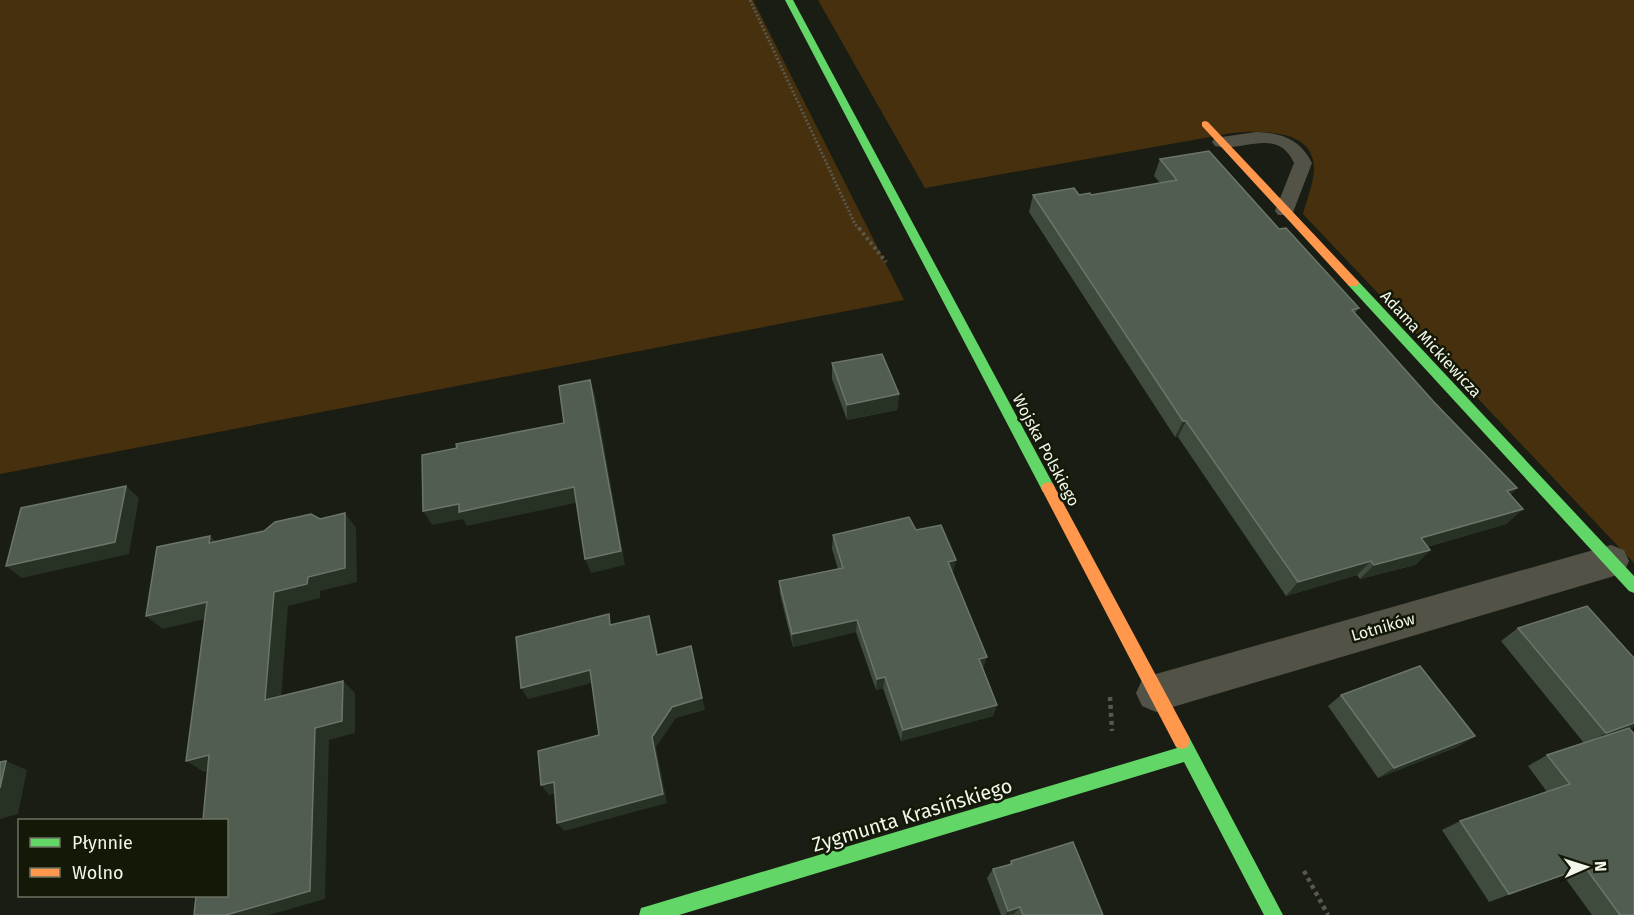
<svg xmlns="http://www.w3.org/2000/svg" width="1634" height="915" viewBox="0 0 1634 915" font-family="'Fira Sans',sans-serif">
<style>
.green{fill:#47300d}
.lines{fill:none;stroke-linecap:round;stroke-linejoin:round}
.path-far2{stroke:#58584f;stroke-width:3;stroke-dasharray:2 2;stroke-linecap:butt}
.path-far1{stroke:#58584f;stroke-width:4;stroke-dasharray:3 3;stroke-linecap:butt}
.path{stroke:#58584f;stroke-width:4.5;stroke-dasharray:4 4;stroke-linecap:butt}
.lane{fill:#535247;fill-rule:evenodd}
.street{fill:#535247;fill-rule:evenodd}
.fast{fill:#63d668;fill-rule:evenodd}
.slow{fill:#ff974d;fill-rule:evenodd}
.wall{fill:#3e4b3d}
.shaded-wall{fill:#273124}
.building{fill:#515d50;stroke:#6a7668;stroke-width:1.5}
.labels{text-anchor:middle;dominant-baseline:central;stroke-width:5;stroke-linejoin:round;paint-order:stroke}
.street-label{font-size:16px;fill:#f2f7eb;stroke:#131807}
.near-street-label{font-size:20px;fill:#f2f7eb;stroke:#131807}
</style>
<rect width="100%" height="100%" fill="#1a1d13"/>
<!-- green -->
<g class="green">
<polygon points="0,0 753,0 904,300 0,474"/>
<path d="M 818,0 L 1634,0 L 1634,563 L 1303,214 C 1307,198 1317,176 1313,160 C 1306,128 1256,131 1232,133 L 925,188 Z"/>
</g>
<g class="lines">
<!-- path-far2 -->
<polyline class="path-far2" points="750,0 855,224 860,230"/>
<!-- path-far1 -->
<polyline class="path-far1" points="859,228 886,262"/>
<!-- path -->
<g class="path">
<polyline points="1110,697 1112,731"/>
<polyline points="1304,871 1328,915"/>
</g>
<!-- lane -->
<path class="lane" d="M 1256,132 C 1282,133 1300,139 1312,163 L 1292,215 L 1278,215 L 1275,211 L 1294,163 C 1277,126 1243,153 1215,146 L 1212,142 L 1215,138 Z"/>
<!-- street -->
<polygon class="street" points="1611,545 1624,550 1629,561 1624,572 1611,577 1156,712 1142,706 1136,693 1142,680 1156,674"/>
<!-- fast -->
<g class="fast">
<polygon points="785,0 793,0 1053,484 1055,488 1053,492 1043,492"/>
<polygon points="1353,279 1357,280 1634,576 1634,593 1629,591 1349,286 1347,283"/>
<polygon points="1182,733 1188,735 1283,915 1264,915 1184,762 679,915 639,915 641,908 648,906 1177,748 1174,741 1176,735"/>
</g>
<!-- slow -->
<g class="slow">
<polygon points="1205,121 1208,122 1357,280 1359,283 1357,286 1349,286 1202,126 1202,122"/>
<polygon points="1048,482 1053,484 1188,735 1190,741 1188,747 1182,749 1176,747 1041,488 1043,484"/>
</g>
</g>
<!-- wall -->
<g class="wall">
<polygon points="1160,159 1279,229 1359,308 1355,313 1433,401 1517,488 1510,495 1523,509 1506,524 1427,547 1430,550 1415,565 1360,579 1357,575 1286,596 1178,437 1175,437 1029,212 1033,195 1091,195 1160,183 1154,176"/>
<polygon points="832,363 899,394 897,410 847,420 832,379"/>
<polygon points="916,530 953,573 983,669 997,705 993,716 901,741 883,688 876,690 856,632 793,647 780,594 779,581 838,569 832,549 833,535"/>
<polygon points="1518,628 1634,727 1629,728 1634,915 1592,915 1563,875 1489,902 1442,830 1460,821 1547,792 1528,766 1547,755 1584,743 1501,641"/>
<polygon points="1341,695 1475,736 1457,747 1378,778 1328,706"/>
<polygon points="1011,861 1103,915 1001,915 987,878 993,869 1009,865"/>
</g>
<!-- shaded-wall -->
<g class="shaded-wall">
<polygon points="590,380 595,395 625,565 591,573 585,559"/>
<polygon points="899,394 897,410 847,420 847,405"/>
<polygon points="1183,421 1186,421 1178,437 1175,437"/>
<polygon points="126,486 139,498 129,554 22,578 6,566"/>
<polygon points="574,487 580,502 467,526 463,519 432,525 423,511 459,504"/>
<polygon points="1517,488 1501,504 1507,491"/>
<polygon points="1523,509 1506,524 1406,553 1421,538"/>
<polygon points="345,513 356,528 357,582 320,591 320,598 288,606 280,712 265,700 274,592 308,577"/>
<polygon points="210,536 225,551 209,543"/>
<polygon points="1430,550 1415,565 1360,579 1374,565"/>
<polygon points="956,560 953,573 948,562"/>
<polygon points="1371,561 1357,575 1286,596 1298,582"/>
<polygon points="207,602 222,615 163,629 146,616"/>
<polygon points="649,616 653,628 661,667 657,655"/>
<polygon points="857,620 856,632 793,647 792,634"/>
<polygon points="691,646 705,710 676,718 656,747 667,803 564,831 557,823 652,737"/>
<polygon points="987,657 983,669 979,659"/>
<polygon points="590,670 596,682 528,699 521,688"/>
<polygon points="885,677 883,688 876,690 877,679"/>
<polygon points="343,681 355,693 355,733 329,740 325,899 269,915 226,915 315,728"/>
<polygon points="997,705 993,716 901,741 903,730"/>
<polygon points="1634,723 1634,727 1585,744 1606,733"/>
<polygon points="1475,736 1457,747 1378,778 1394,768"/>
<polygon points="209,755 226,766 204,772 186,761"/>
<polygon points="6,761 27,770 18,814 0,819 0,788"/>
<polygon points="554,782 561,792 549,795 541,785"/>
<polygon points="1020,907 1014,914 1005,915 1008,911"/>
</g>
<!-- building -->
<g class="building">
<polygon points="1209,151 1279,229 1286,228 1359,308 1352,310 1433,401 1517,488 1507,491 1523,509 1421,538 1430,550 1374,565 1371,561 1298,582 1186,421 1183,421 1033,195 1074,188 1079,195 1090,193 1091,195 1177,180 1160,159"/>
<polygon points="882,354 899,394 847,405 832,363"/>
<polygon points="590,380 621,551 585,559 574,487 459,512 459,504 423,511 422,455 457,448 456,444 564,423 559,386"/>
<polygon points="126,486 115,542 6,566 21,508"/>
<polygon points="345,513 345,568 308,577 307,584 274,592 265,700 343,681 342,721 315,728 310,891 226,915 194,915 196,896 226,896 226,820 203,820 209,755 186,761 207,602 146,616 157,547 210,536 209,543 264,531 275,522 311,514 320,519"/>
<polygon points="909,517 916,530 941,525 956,560 948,562 987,657 979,659 997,705 903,730 885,677 877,679 857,620 792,634 779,581 843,568 833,535"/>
<polygon points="1587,606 1634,658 1634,723 1606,733 1518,628"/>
<polygon points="609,614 610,625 649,616 657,655 691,646 702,698 672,707 652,737 663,794 557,823 554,782 541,785 538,751 599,735 590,670 521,688 516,637"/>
<polygon points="1420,666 1475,736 1394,768 1341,695"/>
<polygon points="1629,728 1634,734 1634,915 1620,915 1585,867 1509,894 1460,821 1570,784 1547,755"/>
<polygon points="6,761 0,788 0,762"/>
<polygon points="1073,842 1103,915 1023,915 1020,907 1008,911 993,869 1012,864 1011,861"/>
</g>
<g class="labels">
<!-- street labels -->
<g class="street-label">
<text transform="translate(1431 344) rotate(47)">Adama Mickiewicza</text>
<text transform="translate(1046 450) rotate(62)">Wojska Polskiego</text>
<text transform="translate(1383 627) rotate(-16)">Lotników</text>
</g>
<!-- near-street labels -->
<g class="near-street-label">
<text transform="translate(912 815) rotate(-17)">Zygmunta Krasińskiego</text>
</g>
</g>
<!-- legend -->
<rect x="18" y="819" width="210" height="78" fill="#131807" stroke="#6c7162" stroke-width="1.5"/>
<rect x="30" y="838" width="30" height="9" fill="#63d668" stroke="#6c7162" stroke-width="1.5"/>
<text x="72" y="849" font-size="18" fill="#f2f7eb">Płynnie</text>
<rect x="30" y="868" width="30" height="9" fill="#ff974d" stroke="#6c7162" stroke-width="1.5"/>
<text x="72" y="879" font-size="18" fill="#f2f7eb">Wolno</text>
<!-- north arrow -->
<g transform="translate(1586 867) rotate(87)" stroke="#131807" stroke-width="4.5" paint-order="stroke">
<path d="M0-4.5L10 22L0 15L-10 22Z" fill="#f2f7eb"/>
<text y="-9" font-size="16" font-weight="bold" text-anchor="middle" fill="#f2f7eb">N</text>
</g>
</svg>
